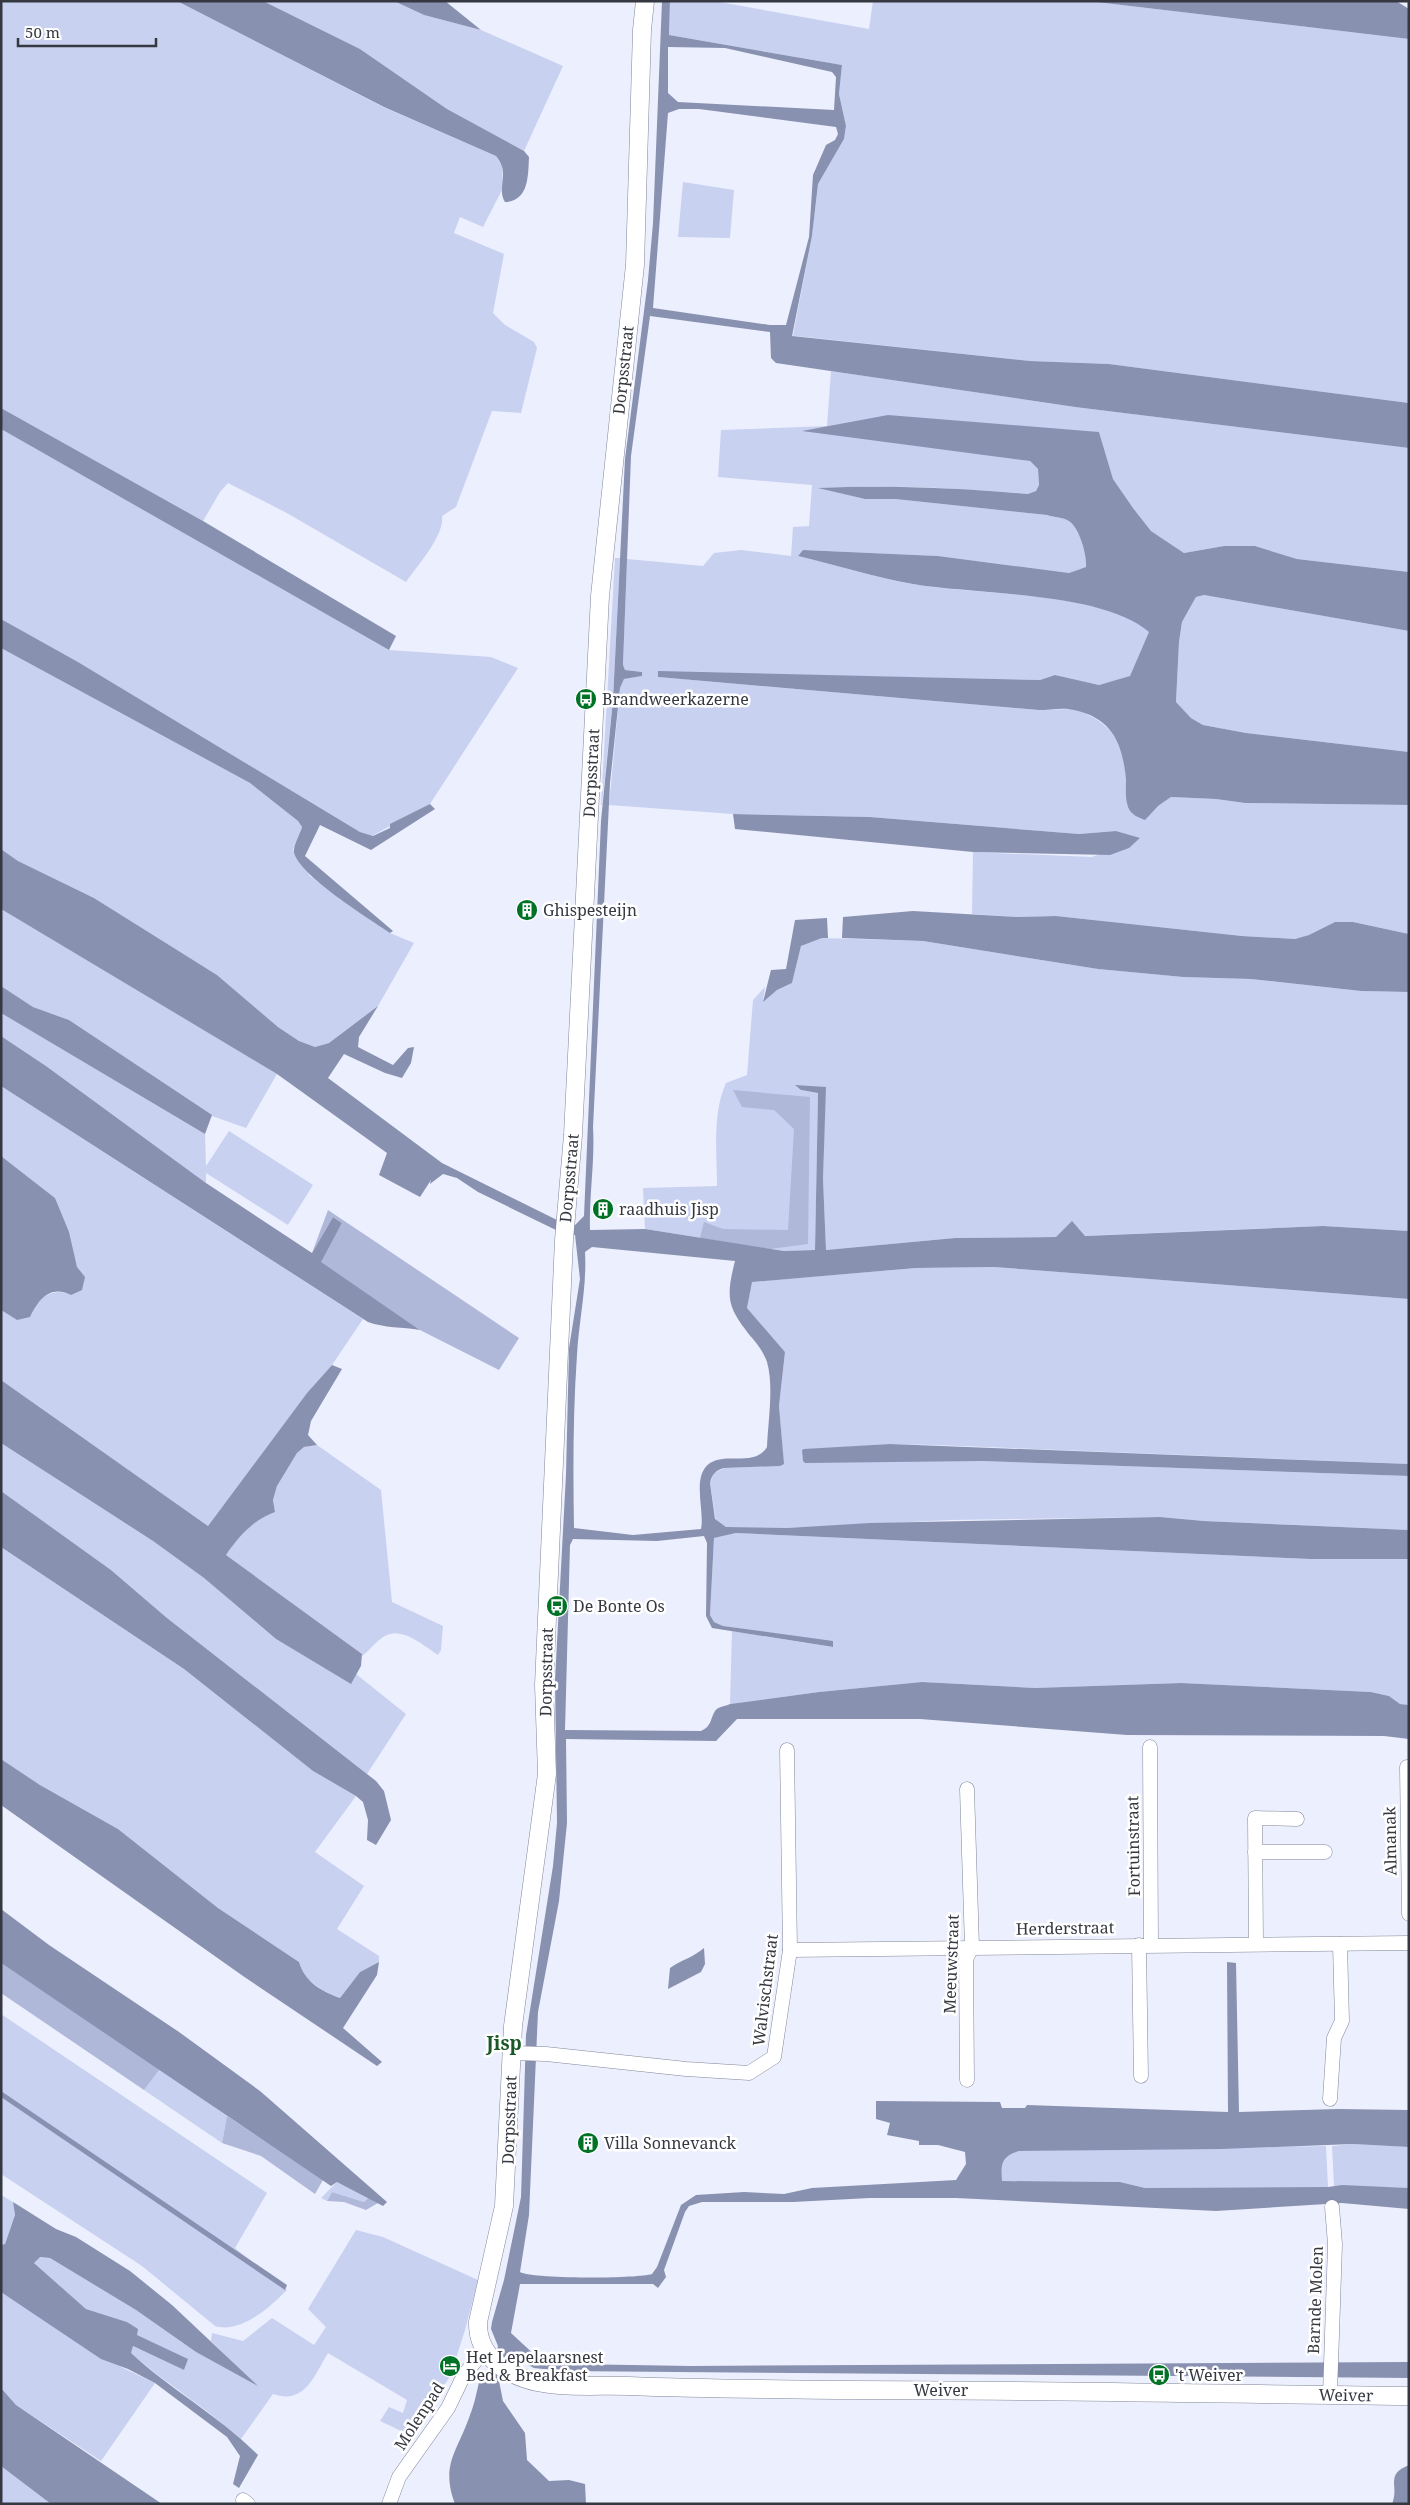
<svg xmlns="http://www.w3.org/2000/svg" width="1410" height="2505" viewBox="0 0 1410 2505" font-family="'Noto Serif',serif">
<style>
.green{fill:#c9d1f1}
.forest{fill:#afb8d9}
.water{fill:#8991b1;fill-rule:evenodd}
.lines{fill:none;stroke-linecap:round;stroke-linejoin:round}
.minor-casing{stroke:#80869a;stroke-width:15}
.tertiary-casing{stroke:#80869a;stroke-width:19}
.minor{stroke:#fff;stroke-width:14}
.tertiary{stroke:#fff;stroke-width:18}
.labels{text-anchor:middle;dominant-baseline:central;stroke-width:5;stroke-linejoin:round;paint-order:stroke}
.street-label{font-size:16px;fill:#353840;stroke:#fff}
.poi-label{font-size:16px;fill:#353840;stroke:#fff;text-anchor:start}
.quarter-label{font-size:19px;font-weight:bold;fill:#1a5726;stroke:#fff}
</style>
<rect width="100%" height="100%" fill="#eceffd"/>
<!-- green -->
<g class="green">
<path d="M 1,1 L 177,1 L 383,107 L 496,156 L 502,163 L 503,188 L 483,227 L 460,217 L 454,233 L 504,254 L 493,313 L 505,325 L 534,342 L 537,348 L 521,413 L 492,411 L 456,507 L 442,516 C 445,535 417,566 406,582 L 285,512 L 228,483 L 220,492 L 203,521 L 1,408 Z"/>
<polygon points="263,1 394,1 424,15 481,30 563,66 524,151 447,109 360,49"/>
<polygon points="670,1 714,1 869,29 873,1 1088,1 1409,39 1409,403 1109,364 1030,361 787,335 793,335 812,236 818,184 844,139 846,126 839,94 842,65 669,35"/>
<polygon points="683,182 734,190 730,238 678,237"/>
<path d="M 831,371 L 1075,407 L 1409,448 L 1409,572 L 1297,559 L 1255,546 L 1224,546 L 1184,553 L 1151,531 L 1133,508 L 1113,479 L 1099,432 L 1001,457 L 1030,461 L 1038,469 L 1039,485 L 1036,491 L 1029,494 C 958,488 892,484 821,488 L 865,499 L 895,499 L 1047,515 C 1053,517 1061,517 1067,520 C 1079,525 1087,555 1086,567 L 1069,573 L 938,556 L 803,550 L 798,556 C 836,565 874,577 913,584 C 980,596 1097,590 1150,631 L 1130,677 L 1098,685 L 1055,675 L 1040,680 L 658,672 L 658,677 L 1039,710 C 1049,710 1060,709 1071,709 C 1079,710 1089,715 1096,719 C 1129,741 1125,770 1127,806 L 1158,806 L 1171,797 L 1216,799 L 1245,803 L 1409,805 L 1409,934 L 1353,922 L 1335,922 L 1310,935 L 1295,939 L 1242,936 L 1056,916 L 1017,917 L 972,914 L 973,852 L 1092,857 L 1140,839 L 1116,831 L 1079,834 L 870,817 L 733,814 L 609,805 L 620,688 L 624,679 L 642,676 L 642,672 L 625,670 L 623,665 L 627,559 L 703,566 L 714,553 L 741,550 L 791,556 L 793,527 L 809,526 L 812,485 L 718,477 L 721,430 L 827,426 Z"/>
<polygon points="1,429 389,650 491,657 518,668 430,804 372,836 360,832 78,662 1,619"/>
<polygon points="615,558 620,558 613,700 602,805 601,805"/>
<polygon points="1204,595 1409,631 1409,752 1246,733 1203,725 1191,718 1176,702 1179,642 1182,622 1196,597"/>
<polygon points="1,648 250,783 298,821 302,827 293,850 310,876 390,933 414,943 378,1006 329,1043 315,1047 299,1041 278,1027 217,975 94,898 18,861 1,849"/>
<polygon points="1,909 277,1074 246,1128 212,1116 69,1020 33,1007 1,986"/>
<path d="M 822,938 L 923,941 L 1098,969 L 1183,977 L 1251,979 L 1361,991 L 1409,992 L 1409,1231 L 1323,1226 L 1056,1237 L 955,1238 L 826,1250 L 823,1179 L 825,1087 L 801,1090 L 818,1093 L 815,1250 L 784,1251 L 645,1229 L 643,1188 L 717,1186 C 717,1153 712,1114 726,1083 L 747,1075 L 753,1000 L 765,987 L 763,1001 L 777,990 L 792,983 L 801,946 Z"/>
<polygon points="1,1013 205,1134 206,1166 229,1131 313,1185 288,1225 206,1173 206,1183 46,1066 1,1036"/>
<path d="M 1,1086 L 363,1319 L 332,1365 L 307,1393 L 208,1526 L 1,1380 L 1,1310 L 17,1320 C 34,1306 49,1284 71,1295 L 77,1267 L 55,1198 L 1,1156 Z"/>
<polygon points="994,1267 1409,1299 1409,1464 934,1445 890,1444 802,1450 902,1460 981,1461 1409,1476 1409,1530 1204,1521 1160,1517 951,1520 787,1528 726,1527 716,1521 710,1483 714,1473 724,1468 780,1466 783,1456 779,1406 785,1352 747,1308 751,1282 916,1268"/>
<polygon points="1,1443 153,1541 204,1578 276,1639 350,1683 356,1674 406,1714 367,1774 167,1618 111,1570 1,1491"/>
<path d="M 317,1445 L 381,1490 L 392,1602 L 443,1626 L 441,1650 L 438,1655 C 424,1646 402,1626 385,1636 C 376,1641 369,1651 361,1657 L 362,1654 L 226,1555 C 241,1534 250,1522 275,1512 L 273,1500 L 277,1486 L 297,1453 L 304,1447 Z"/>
<polygon points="736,1533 1310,1559 1409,1559 1409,1705 1400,1704 1389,1696 1371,1692 1181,1683 1035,1688 922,1682 819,1692 730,1704 732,1631 832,1647 833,1642 723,1626 714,1622 710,1615 714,1538"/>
<path d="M 1,1547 L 184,1669 L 313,1771 L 356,1796 L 315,1852 L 364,1886 L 337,1929 L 379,1956 L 379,1962 L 360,1972 L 340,1998 C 321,1990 305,1982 299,1962 L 218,1908 L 118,1829 L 40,1785 L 1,1759 Z"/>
<path d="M 1,2014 L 267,2193 L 235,2248 L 287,2290 C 270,2307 241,2334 215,2326 L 142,2266 L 1,2174 Z"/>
<polygon points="160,2069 227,2116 222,2143 144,2090"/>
<polygon points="1353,2144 1409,2147 1409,2188 1334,2186 1332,2146"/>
<path d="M 1326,2146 L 1328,2187 L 1145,2188 L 1120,2182 L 1002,2181 C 1001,2164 1001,2157 1019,2151 Z"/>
<polygon points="337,2182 369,2197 364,2202 332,2192 327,2201 321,2198"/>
<polygon points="1,2195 13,2202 15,2215 5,2244 1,2245"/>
<path d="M 356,2230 L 383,2237 L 478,2280 L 465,2330 L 451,2374 L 414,2437 L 380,2421 L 389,2407 L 403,2413 L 407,2400 L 328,2353 C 314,2376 305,2405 273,2394 L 241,2439 C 206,2408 166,2383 130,2353 L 133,2346 L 184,2370 L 187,2359 L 136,2335 L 127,2322 L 86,2309 L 34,2263 L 39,2257 L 50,2258 L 136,2310 L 196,2352 L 255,2384 L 211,2341 L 212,2333 L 243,2341 L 272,2318 L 314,2345 L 326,2327 L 308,2309 Z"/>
<polygon points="1,2292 123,2368 155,2383 101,2461 16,2405 1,2388"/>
<polygon points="1,2466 51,2504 1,2504"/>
</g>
<!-- forest -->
<g class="forest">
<polygon points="733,1090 810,1097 808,1244 770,1249 700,1238 704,1222 723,1229 788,1230 794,1129 774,1110 742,1107"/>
<polygon points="328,1210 519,1338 499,1370 420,1330 320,1262 342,1223 333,1217 312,1253"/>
<polygon points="1,1963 160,2069 144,2090 1,1993"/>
<polygon points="227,2116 323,2180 315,2194 261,2156 222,2143"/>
<polygon points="332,2192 364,2202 369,2197 378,2203 366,2210 344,2202 327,2201"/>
</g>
<!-- water -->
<g class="water">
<path d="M 177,1 L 263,1 L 360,49 L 447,109 L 524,151 L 529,157 C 528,176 529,201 505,202 C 496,188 511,173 496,156 L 384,107 Z"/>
<polygon points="394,1 445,1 481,30 424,15"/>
<path d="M 662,1 L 670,1 L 669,35 L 842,65 L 839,94 L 846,126 L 844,139 L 818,184 L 812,236 L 792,336 L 1030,361 L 1109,364 L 1409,403 L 1409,448 L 1075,407 L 776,363 L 771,358 L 770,332 L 650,316 L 631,456 L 623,665 L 625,670 L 642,672 L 642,676 L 624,679 L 620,688 L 610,783 L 593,1127 C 595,1162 589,1195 590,1230 L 645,1229 L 784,1251 L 815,1250 L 818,1093 L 801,1090 L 795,1085 L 826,1087 L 823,1179 L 826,1250 L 955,1238 L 1056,1237 L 1072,1221 L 1085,1236 L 1323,1226 L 1409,1231 L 1409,1299 L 994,1267 L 916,1268 L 752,1282 L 747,1308 L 785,1352 L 779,1406 L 784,1464 L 780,1466 L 724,1468 C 716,1470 712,1474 710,1483 L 715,1519 L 726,1527 L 787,1528 L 870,1523 L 1160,1517 L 1204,1521 L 1409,1530 L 1409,1559 L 1310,1559 L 736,1533 L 714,1538 L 710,1615 L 714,1622 L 723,1626 L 833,1641 L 833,1647 L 712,1628 L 706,1616 L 707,1543 L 704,1536 L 657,1541 L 573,1539 L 570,1545 L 565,1730 L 701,1731 C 712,1726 710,1719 715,1711 C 717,1707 726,1706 730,1704 L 819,1692 L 922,1682 L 1035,1688 L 1181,1683 L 1371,1692 L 1389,1696 L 1400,1704 L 1409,1705 L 1409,1739 L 1384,1736 L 1127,1735 L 920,1719 L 737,1719 L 716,1741 L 566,1739 L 567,1823 L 559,1901 L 538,2012 L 529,2215 L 520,2272 C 532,2279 636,2279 652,2274 L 657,2267 L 681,2205 L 696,2195 L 744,2192 L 784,2194 L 812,2188 L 956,2180 L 966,2164 L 965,2152 L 938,2145 L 919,2145 L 919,2141 L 887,2135 L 890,2123 L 876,2119 L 876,2101 L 1000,2102 L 1002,2108 L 1025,2108 L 1027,2105 L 1228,2112 L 1227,1962 L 1236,1963 L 1239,2112 L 1338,2109 L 1409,2110 L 1409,2147 L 1353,2144 L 1221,2149 L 1019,2151 C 1001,2157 1001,2164 1002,2181 L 1120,2182 L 1145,2188 L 1328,2187 L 1342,2185 L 1409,2188 L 1409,2209 L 1342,2203 L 1216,2211 L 956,2198 L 870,2198 L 793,2202 L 702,2202 L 689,2206 L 685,2212 L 664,2270 L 666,2277 L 658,2288 L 653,2284 L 520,2284 L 511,2333 L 538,2358 L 569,2364 L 691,2366 L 1409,2362 L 1409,2378 L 562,2371 L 534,2368 L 513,2357 L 505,2356 L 499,2381 L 503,2401 L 525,2433 L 527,2460 L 549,2481 L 569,2480 L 585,2484 L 586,2504 L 455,2504 C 440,2464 458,2451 470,2415 C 475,2403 477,2390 480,2378 L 492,2374 L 498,2346 L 491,2329 L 492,2322 L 504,2280 L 521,2197 L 526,2035 L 553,1866 L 557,1823 L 555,1680 L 566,1475 L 569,1348 L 580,1279 L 575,1235 L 558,1231 L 478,1192 L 457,1178 L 443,1174 L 430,1184 L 431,1180 L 420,1197 L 379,1175 L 387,1153 L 277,1074 L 1,909 L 1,849 L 18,861 L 94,898 L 217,975 L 278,1027 L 299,1041 L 315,1047 L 329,1043 L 378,1006 L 359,1037 L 358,1047 L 393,1065 L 408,1048 L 414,1047 L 411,1063 L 402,1078 L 385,1073 L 344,1054 L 328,1078 L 442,1163 L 557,1220 L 575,1225 L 584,1216 L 601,821 L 613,700 L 625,459 L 648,280 L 653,223 ZM 668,47 L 725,48 L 832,72 L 836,77 L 834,110 L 678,102 L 668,93 ZM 679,109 L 699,109 L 836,127 L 838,134 L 835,140 L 826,145 L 813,175 L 809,237 L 786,325 L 770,325 L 653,308 L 668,113 ZM 592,1247 L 735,1261 C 725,1300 728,1308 753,1339 C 758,1345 764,1353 767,1362 C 774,1386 768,1422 767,1447 C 755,1467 727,1452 710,1463 C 691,1476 705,1511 701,1529 L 633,1535 L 574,1528 C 573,1470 573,1412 577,1355 C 579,1320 587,1287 585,1252 Z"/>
<polygon points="1088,1 1396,1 1409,9 1409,39"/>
<polygon points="1,408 203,521 396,636 389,650 1,429"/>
<path d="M 888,415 L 1099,432 L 1113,479 L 1133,508 L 1151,531 L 1184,553 L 1224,546 L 1255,546 L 1297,559 L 1409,572 L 1409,631 L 1204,595 L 1196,597 L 1182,622 L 1179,642 L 1176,702 L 1191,718 L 1203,725 L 1246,733 L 1409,752 L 1409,805 L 1245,803 L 1216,799 L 1171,797 L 1158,806 L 1145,820 C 1138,817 1131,815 1128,807 C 1125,799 1126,788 1126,780 C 1123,744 1112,718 1074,710 C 1063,707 1050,710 1039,710 L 658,677 L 658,671 L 1040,680 L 1055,675 L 1099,685 L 1130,676 L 1149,632 C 1102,591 976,595 913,584 C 874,577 836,565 798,556 L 803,550 L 938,556 L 1069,573 L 1086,567 C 1087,555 1079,525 1067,520 C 1061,517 1053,517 1047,515 L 895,499 L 865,499 L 818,488 C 890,485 957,488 1028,494 L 1036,491 L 1039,485 L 1038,469 L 1030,461 L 802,431 Z"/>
<path d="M 1,619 L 78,662 L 360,832 L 373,836 L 390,828 L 390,824 L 430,804 L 435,809 L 371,850 L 320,825 L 305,856 L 393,931 L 390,933 C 370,919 298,875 294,852 C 293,846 300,834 302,827 L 298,821 L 250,783 L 1,648 Z"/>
<polygon points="733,814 870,817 1079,834 1116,831 1140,838 1129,848 1110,855 973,852 735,829"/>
<polygon points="913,911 1017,917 1056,916 1242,936 1295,939 1309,935 1335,922 1353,922 1409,934 1409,992 1361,991 1251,979 1183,977 1098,969 923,941 842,938 843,917"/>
<polygon points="827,918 828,938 822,938 801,946 792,983 777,990 763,1002 771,970 786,969 795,920"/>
<polygon points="1,986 33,1007 69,1020 212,1115 205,1134 1,1013"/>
<path d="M 1,1036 L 46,1066 L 206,1183 L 312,1253 L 333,1217 L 342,1223 L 321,1262 L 420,1330 C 403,1327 384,1328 368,1322 L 1,1086 Z"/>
<path d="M 1,1156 L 55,1198 L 69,1232 L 77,1267 L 85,1277 L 82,1290 L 71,1295 C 51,1285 39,1298 30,1317 L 17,1320 L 1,1310 Z"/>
<path d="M 332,1365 L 342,1369 L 311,1421 L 308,1435 L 317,1445 L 304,1447 L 297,1453 L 277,1486 L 273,1500 L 275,1512 C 252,1521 240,1535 226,1555 L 362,1654 L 361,1666 L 351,1684 L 276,1639 L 204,1578 L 153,1541 L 1,1443 L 1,1380 L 208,1526 L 307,1393 Z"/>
<polygon points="890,1444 1409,1464 1409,1476 981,1461 805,1463 803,1461 802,1450 804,1449"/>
<polygon points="1,1491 111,1570 167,1618 376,1781 384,1791 391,1820 376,1845 367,1840 368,1820 363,1802 356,1796 313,1771 184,1669 1,1547"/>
<path d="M 1,1759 L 40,1785 L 118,1829 L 218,1908 L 299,1962 C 305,1982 321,1991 340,1998 L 360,1972 L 379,1962 L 377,1975 L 343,2028 L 382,2062 L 377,2066 L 243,1976 L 1,1805 Z"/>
<polygon points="1,1909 49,1945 179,2032 260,2091 387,2202 383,2206 337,2182 331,2186 1,1963"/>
<path d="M 704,1948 L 705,1964 L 701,1972 L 668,1989 L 670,1968 C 681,1960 694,1957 704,1948 Z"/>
<polygon points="1,2091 287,2285 285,2290 1,2097"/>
<path d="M 13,2202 L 56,2229 L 76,2237 L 130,2271 L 172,2305 L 258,2386 L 196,2352 L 136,2310 L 50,2258 L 40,2257 L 34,2263 L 86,2309 L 127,2322 L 138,2329 L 137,2335 L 188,2359 L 184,2370 L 133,2346 L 131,2353 C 171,2390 218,2415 258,2455 L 239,2488 L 233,2484 L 240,2456 L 227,2437 L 155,2383 L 128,2369 L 101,2359 L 1,2292 L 1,2245 L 5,2244 L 15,2215 Z"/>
<polygon points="1,2388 16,2405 162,2504 51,2504 1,2466"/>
<path d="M 1409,2465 L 1409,2504 L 1392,2504 C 1400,2486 1384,2475 1409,2465 Z"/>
</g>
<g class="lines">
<!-- minor casing -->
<g class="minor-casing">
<g id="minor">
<polyline points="1150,1747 1151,1945"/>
<polyline points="1407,1767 1409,1914"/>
<polyline points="1255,1852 1325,1852"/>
<polyline points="1256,1943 1255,1818 1297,1819"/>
<polyline points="1139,1945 1141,2076"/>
<polyline points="790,1950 1409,1943"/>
<polyline points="512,2053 546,2054 686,2069 749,2073 774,2057 790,1950 787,1750"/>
<polyline points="967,2080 966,1959 972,1947 967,1789"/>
<polyline points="1330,2099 1334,2038 1342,2021 1340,1944"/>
<polyline points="1330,2395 1335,2244 1332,2207"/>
<polyline points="243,2500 248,2504"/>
<polyline points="389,2504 399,2477 448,2408 464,2375 485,2349"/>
</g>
</g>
<!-- tertiary casing -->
<g class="tertiary-casing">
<path id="tertiary" d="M 645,1 L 642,30 L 635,265 L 600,596 L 573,1135 L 564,1240 L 544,1685 L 547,1774 L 513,2026 L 504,2206 L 478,2322 C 477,2356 506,2375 537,2382 C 566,2388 599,2385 629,2386 C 703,2389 777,2389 852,2390 C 1037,2390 1223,2394 1409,2396"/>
</g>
<!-- minor -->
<use href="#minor" class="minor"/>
<!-- tertiary -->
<use href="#tertiary" class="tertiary"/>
</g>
<!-- icons -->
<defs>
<g id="bus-disc" transform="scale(1.125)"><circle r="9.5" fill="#007226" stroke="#fff"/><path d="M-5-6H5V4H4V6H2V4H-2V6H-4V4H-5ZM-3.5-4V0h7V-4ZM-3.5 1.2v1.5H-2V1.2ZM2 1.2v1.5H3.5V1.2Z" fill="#fff"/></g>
<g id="building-disc" transform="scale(1.125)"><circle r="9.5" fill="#007226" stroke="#fff"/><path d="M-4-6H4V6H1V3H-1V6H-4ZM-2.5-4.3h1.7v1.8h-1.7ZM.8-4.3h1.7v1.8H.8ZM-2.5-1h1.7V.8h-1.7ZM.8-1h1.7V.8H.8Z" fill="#fff"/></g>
<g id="hotel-disc" transform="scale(1.125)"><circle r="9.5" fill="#007226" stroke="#fff"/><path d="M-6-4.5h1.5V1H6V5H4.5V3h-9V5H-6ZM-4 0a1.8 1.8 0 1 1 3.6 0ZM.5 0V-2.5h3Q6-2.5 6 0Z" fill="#fff"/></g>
</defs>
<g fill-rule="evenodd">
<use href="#bus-disc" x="586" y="699"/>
<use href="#building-disc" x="527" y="910"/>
<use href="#building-disc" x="603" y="1209"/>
<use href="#bus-disc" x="557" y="1606"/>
<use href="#building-disc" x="588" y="2143"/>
<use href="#hotel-disc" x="450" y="2366"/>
<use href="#bus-disc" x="1159" y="2375"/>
</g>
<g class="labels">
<!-- street labels -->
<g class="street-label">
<text transform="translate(623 370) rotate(-84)">Dorpsstraat</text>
<text transform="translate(591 773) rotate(-87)">Dorpsstraat</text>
<text transform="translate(569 1178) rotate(-85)">Dorpsstraat</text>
<text transform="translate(546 1672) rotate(-89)">Dorpsstraat</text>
<text transform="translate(1390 1841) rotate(-91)">Almanak</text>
<text transform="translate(1133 1846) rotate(-91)">Fortuinstraat</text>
<text transform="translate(1065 1928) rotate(-1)">Herderstraat</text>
<text transform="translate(951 1964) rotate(-88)">Meeuwstraat</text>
<text transform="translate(765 1990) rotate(-83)">Walvischstraat</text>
<text transform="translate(509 2120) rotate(-88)">Dorpsstraat</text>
<text transform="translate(1315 2300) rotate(-88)">Barnde Molen</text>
<text x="941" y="2390">Weiver</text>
<text transform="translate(1346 2395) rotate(1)">Weiver</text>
<text transform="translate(419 2416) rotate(-57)">Molenpad</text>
</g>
<!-- poi labels -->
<g class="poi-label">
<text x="602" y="699">Brandweerkazerne</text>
<text x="543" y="910">Ghispesteijn</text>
<text x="619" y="1209">raadhuis Jisp</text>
<text x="573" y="1606">De Bonte Os</text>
<text x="604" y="2143">Villa Sonnevanck</text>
<text x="466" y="2357">Het Lepelaarsnest<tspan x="466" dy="18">Bed &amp; Breakfast</tspan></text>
<text x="1175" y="2375">'t Weiver</text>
</g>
<!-- quarter labels -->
<g class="quarter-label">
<text x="504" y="2043">Jisp</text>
</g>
</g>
<!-- border -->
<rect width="1410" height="2505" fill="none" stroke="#353840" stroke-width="5"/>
<!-- scale -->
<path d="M18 38v8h138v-8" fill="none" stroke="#353840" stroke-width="2.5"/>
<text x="25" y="38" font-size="15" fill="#353840" stroke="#ffffff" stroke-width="4" paint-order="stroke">50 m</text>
</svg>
